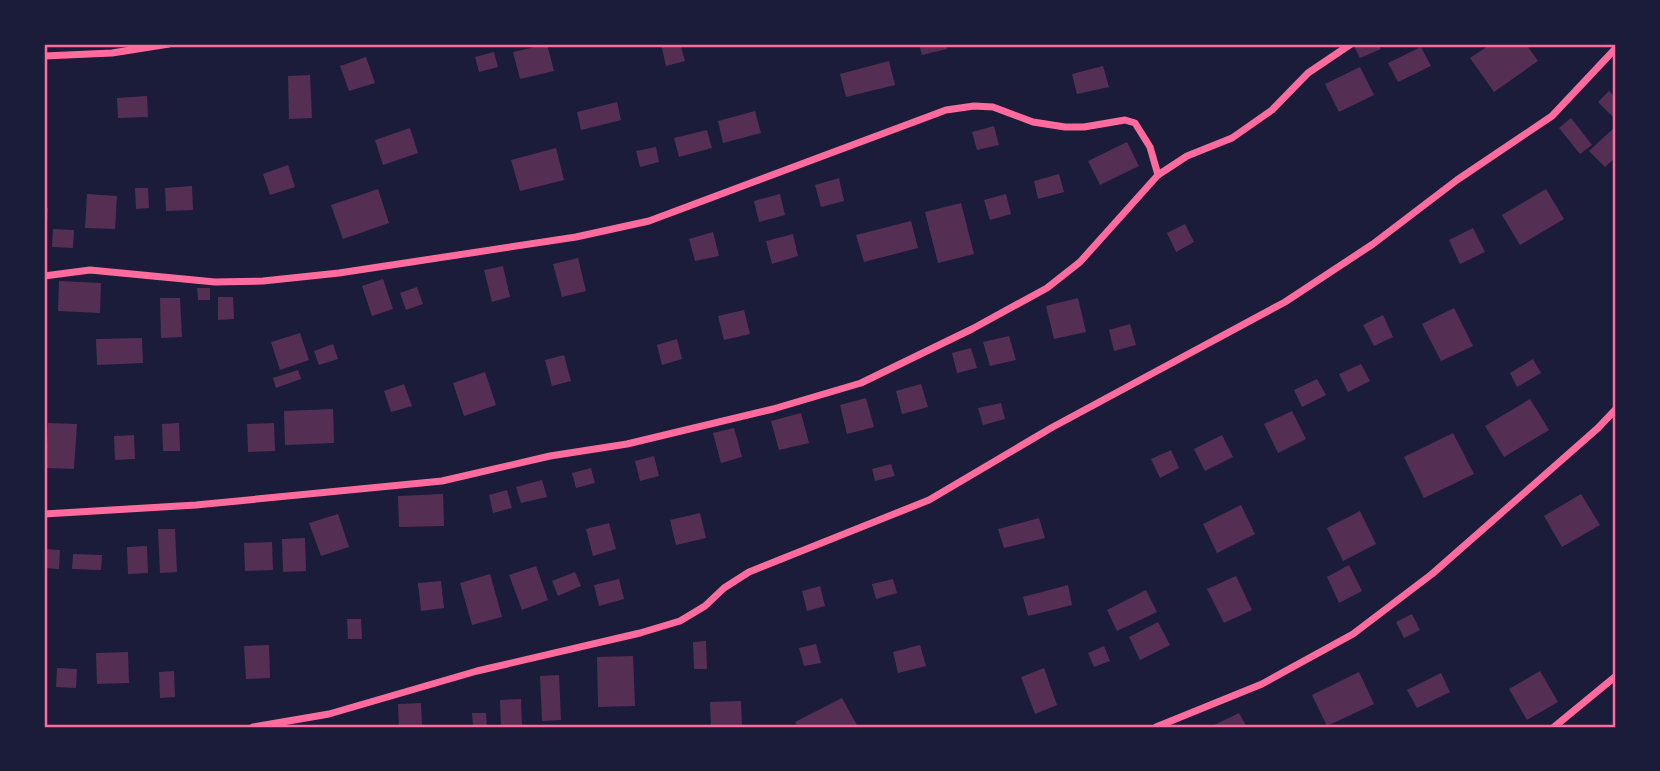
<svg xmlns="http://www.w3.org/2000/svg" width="1660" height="771" viewBox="0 0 1660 771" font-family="Montserrat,sans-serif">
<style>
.building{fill:#542f53}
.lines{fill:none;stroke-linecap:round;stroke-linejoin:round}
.minor{stroke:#ff6b9d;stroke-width:7}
.neatline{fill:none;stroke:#ff6b9d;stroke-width:2.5}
</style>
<rect width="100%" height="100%" fill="#1b1b3a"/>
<!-- building -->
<g class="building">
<polygon points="547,44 554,71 520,79 513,52"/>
<polygon points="661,44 680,44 685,61 666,66"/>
<polygon points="919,44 945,44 947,49 922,55"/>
<polygon points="1353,44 1378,44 1381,49 1360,58"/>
<polygon points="1491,44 1526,44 1538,61 1494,92 1470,58"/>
<polygon points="1421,47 1431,66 1398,82 1388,63"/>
<polygon points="494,52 498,67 479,72 475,57"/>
<polygon points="366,57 375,83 349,91 340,66"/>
<polygon points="889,61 895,85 846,97 840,74"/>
<polygon points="1103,66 1109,87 1077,94 1072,74"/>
<polygon points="1360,67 1374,95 1339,112 1325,84"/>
<polygon points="310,75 312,118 289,119 288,76"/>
<polygon points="1609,91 1616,98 1615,119 1598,102"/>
<polygon points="147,96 148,117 118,118 117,98"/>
<polygon points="617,102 621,120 581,130 577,112"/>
<polygon points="755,111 761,133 723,143 718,121"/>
<polygon points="1571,118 1592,145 1580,154 1559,128"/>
<polygon points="994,126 999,145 977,150 972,132"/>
<polygon points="1616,126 1616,157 1605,167 1589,151"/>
<polygon points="410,128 418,153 383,165 375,140"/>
<polygon points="707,130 712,148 679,157 674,138"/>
<polygon points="1127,142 1139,166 1100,185 1088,161"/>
<polygon points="656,147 659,162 640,167 636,151"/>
<polygon points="556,148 564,180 520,191 511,160"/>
<polygon points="288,165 295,187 270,195 263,174"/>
<polygon points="1059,174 1064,192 1038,199 1034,181"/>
<polygon points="839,178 844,201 821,207 815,185"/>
<polygon points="192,186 193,210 166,211 165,188"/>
<polygon points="135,188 148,188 149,208 136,209"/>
<polygon points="378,189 389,223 343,239 331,205"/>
<polygon points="1546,189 1564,219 1520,245 1502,215"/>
<polygon points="87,194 117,196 115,229 85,228"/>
<polygon points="780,194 785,215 759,222 754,201"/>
<polygon points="1006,194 1011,214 990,220 984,200"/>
<polygon points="961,203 974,254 938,263 925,212"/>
<polygon points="44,208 48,208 46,237 44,237"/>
<polygon points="911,221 918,248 864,262 856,235"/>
<polygon points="1185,224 1194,242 1176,252 1167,233"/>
<polygon points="1473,228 1485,252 1460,264 1449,240"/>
<polygon points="53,229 74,230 73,248 52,247"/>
<polygon points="713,232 719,256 695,261 689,239"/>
<polygon points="793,234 798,256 772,264 766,241"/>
<polygon points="578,258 586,291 562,297 553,264"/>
<polygon points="503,266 510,297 492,302 484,270"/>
<polygon points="383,279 393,309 372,316 362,286"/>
<polygon points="59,281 101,283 100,313 58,311"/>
<polygon points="417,287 423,304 406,310 400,293"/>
<polygon points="197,288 210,288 210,300 198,300"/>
<polygon points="218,297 233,297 234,319 218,320"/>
<polygon points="160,298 180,298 182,337 161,338"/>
<polygon points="1078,298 1086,332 1054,339 1046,306"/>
<polygon points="1454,308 1473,346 1441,361 1422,324"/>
<polygon points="744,310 750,334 724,340 718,316"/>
<polygon points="1383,315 1393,337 1374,346 1363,325"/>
<polygon points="1130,324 1136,345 1114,351 1109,330"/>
<polygon points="300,333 309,360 280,370 271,342"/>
<polygon points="1009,336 1016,360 990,366 983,342"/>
<polygon points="142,338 143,363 97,365 96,339"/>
<polygon points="677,339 682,359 662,365 657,345"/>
<polygon points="333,344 338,359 319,365 314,351"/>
<polygon points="971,348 977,368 957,373 952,353"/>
<polygon points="564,355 571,381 552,386 545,360"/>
<polygon points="1533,359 1541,373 1517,387 1510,373"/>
<polygon points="1361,364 1370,381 1348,392 1339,374"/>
<polygon points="298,370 301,379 276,388 273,378"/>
<polygon points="485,372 496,405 464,416 453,383"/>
<polygon points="1317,379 1326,395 1302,407 1294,390"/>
<polygon points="404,384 412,406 391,412 384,391"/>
<polygon points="921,384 928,407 902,414 896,391"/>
<polygon points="866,398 874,427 847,434 840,405"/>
<polygon points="1530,399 1549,430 1504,457 1485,426"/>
<polygon points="1001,403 1005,419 983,425 978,408"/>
<polygon points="333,409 334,443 285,445 284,411"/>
<polygon points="1292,411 1306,439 1278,453 1264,424"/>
<polygon points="801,413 809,443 779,450 771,421"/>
<polygon points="48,423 77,424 74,469 46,468"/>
<polygon points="179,423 180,451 163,451 162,424"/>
<polygon points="274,423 275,451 248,452 247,424"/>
<polygon points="734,428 742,457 721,463 713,433"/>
<polygon points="1453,433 1474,474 1424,498 1404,457"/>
<polygon points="134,435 135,459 115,460 114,436"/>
<polygon points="1222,435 1233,457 1205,471 1194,449"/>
<polygon points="1171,450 1179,468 1160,478 1151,459"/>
<polygon points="654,456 659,476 640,481 635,461"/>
<polygon points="891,464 895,476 875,481 872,469"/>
<polygon points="591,468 595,483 576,488 572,473"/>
<polygon points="542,480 547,497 521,503 516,487"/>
<polygon points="507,490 512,508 493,513 489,495"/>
<polygon points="443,494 444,526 399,527 398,496"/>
<polygon points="1581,494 1600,525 1562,547 1544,516"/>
<polygon points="1241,505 1255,534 1217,553 1203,524"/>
<polygon points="1360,511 1376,544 1343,561 1327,528"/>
<polygon points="700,513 706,538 676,545 670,520"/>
<polygon points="338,514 349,547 321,556 309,523"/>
<polygon points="1039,518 1045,538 1004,548 998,529"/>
<polygon points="609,523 616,549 593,556 586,529"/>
<polygon points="158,529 175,529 177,572 160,573"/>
<polygon points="305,538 306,571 283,572 282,539"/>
<polygon points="272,542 273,570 245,571 244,543"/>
<polygon points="147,546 148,573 128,574 127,547"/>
<polygon points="44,549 60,550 59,569 44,568"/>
<polygon points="73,554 102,555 101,570 72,569"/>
<polygon points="1349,565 1362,591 1339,603 1327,577"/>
<polygon points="536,566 548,600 522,610 509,575"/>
<polygon points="575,572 581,586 558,596 552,581"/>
<polygon points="490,574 502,617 472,625 460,583"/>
<polygon points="1236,576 1252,610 1224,623 1207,589"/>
<polygon points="619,579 624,599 599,606 594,585"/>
<polygon points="893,579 897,593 876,599 872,584"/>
<polygon points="441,581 444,608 421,611 418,583"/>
<polygon points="1068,585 1072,605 1028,616 1023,597"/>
<polygon points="820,586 825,606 807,611 802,591"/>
<polygon points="1146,590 1157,612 1117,631 1107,610"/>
<polygon points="1412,614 1420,630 1404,638 1396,622"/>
<polygon points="347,619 361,619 362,639 348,639"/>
<polygon points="1158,622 1170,645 1140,660 1129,637"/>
<polygon points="706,641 707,669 694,669 693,642"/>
<polygon points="816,644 821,663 804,666 799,648"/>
<polygon points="269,645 270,678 246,679 244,646"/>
<polygon points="920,645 926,666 898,673 893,652"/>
<polygon points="1104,646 1110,661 1094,667 1088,653"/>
<polygon points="128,652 129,683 97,684 96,653"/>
<polygon points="633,656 635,706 598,707 597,657"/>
<polygon points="57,668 77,669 76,688 56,687"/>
<polygon points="1044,668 1057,705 1035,714 1021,677"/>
<polygon points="174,671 175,697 160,698 159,672"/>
<polygon points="1540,671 1558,702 1527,720 1509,689"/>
<polygon points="1359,672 1374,704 1327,726 1312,695"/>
<polygon points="1441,673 1450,692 1417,708 1407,690"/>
<polygon points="559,675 561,720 542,721 540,676"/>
<polygon points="842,698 858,727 798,727 795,722"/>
<polygon points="521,699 522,727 501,727 500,700"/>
<polygon points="741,701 742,727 711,727 710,702"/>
<polygon points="421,703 422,726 399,727 398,704"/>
<polygon points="472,713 486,713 487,727 473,727"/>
<polygon points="1239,713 1247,727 1210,727"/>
</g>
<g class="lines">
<!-- minor -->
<g class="minor">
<polyline points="44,56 112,53 169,44"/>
<polyline points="44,276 90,270 215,282 263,281 339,273 576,237 649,221 946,110 974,106 993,107 1033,122 1065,127 1084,127 1125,120 1135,123 1150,147 1158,175"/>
<polyline points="44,514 196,505 442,481 550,456 627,444 773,409 861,383 972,329 1047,288 1080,262 1158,175 1187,156 1232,138 1272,110 1308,73 1351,44"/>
<polyline points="253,727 329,714 477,671 640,633 680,621 705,606 724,588 749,572 929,500 1051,428 1285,302 1373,244 1457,180 1552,116 1616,48"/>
<polyline points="1156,727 1262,684 1353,634 1432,574 1598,428 1616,409"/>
<polyline points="1554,727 1616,676"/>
</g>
</g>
<!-- border -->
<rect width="1660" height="771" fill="none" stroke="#1b1b3a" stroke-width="91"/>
<rect x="46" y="46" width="1568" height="680" class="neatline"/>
</svg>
